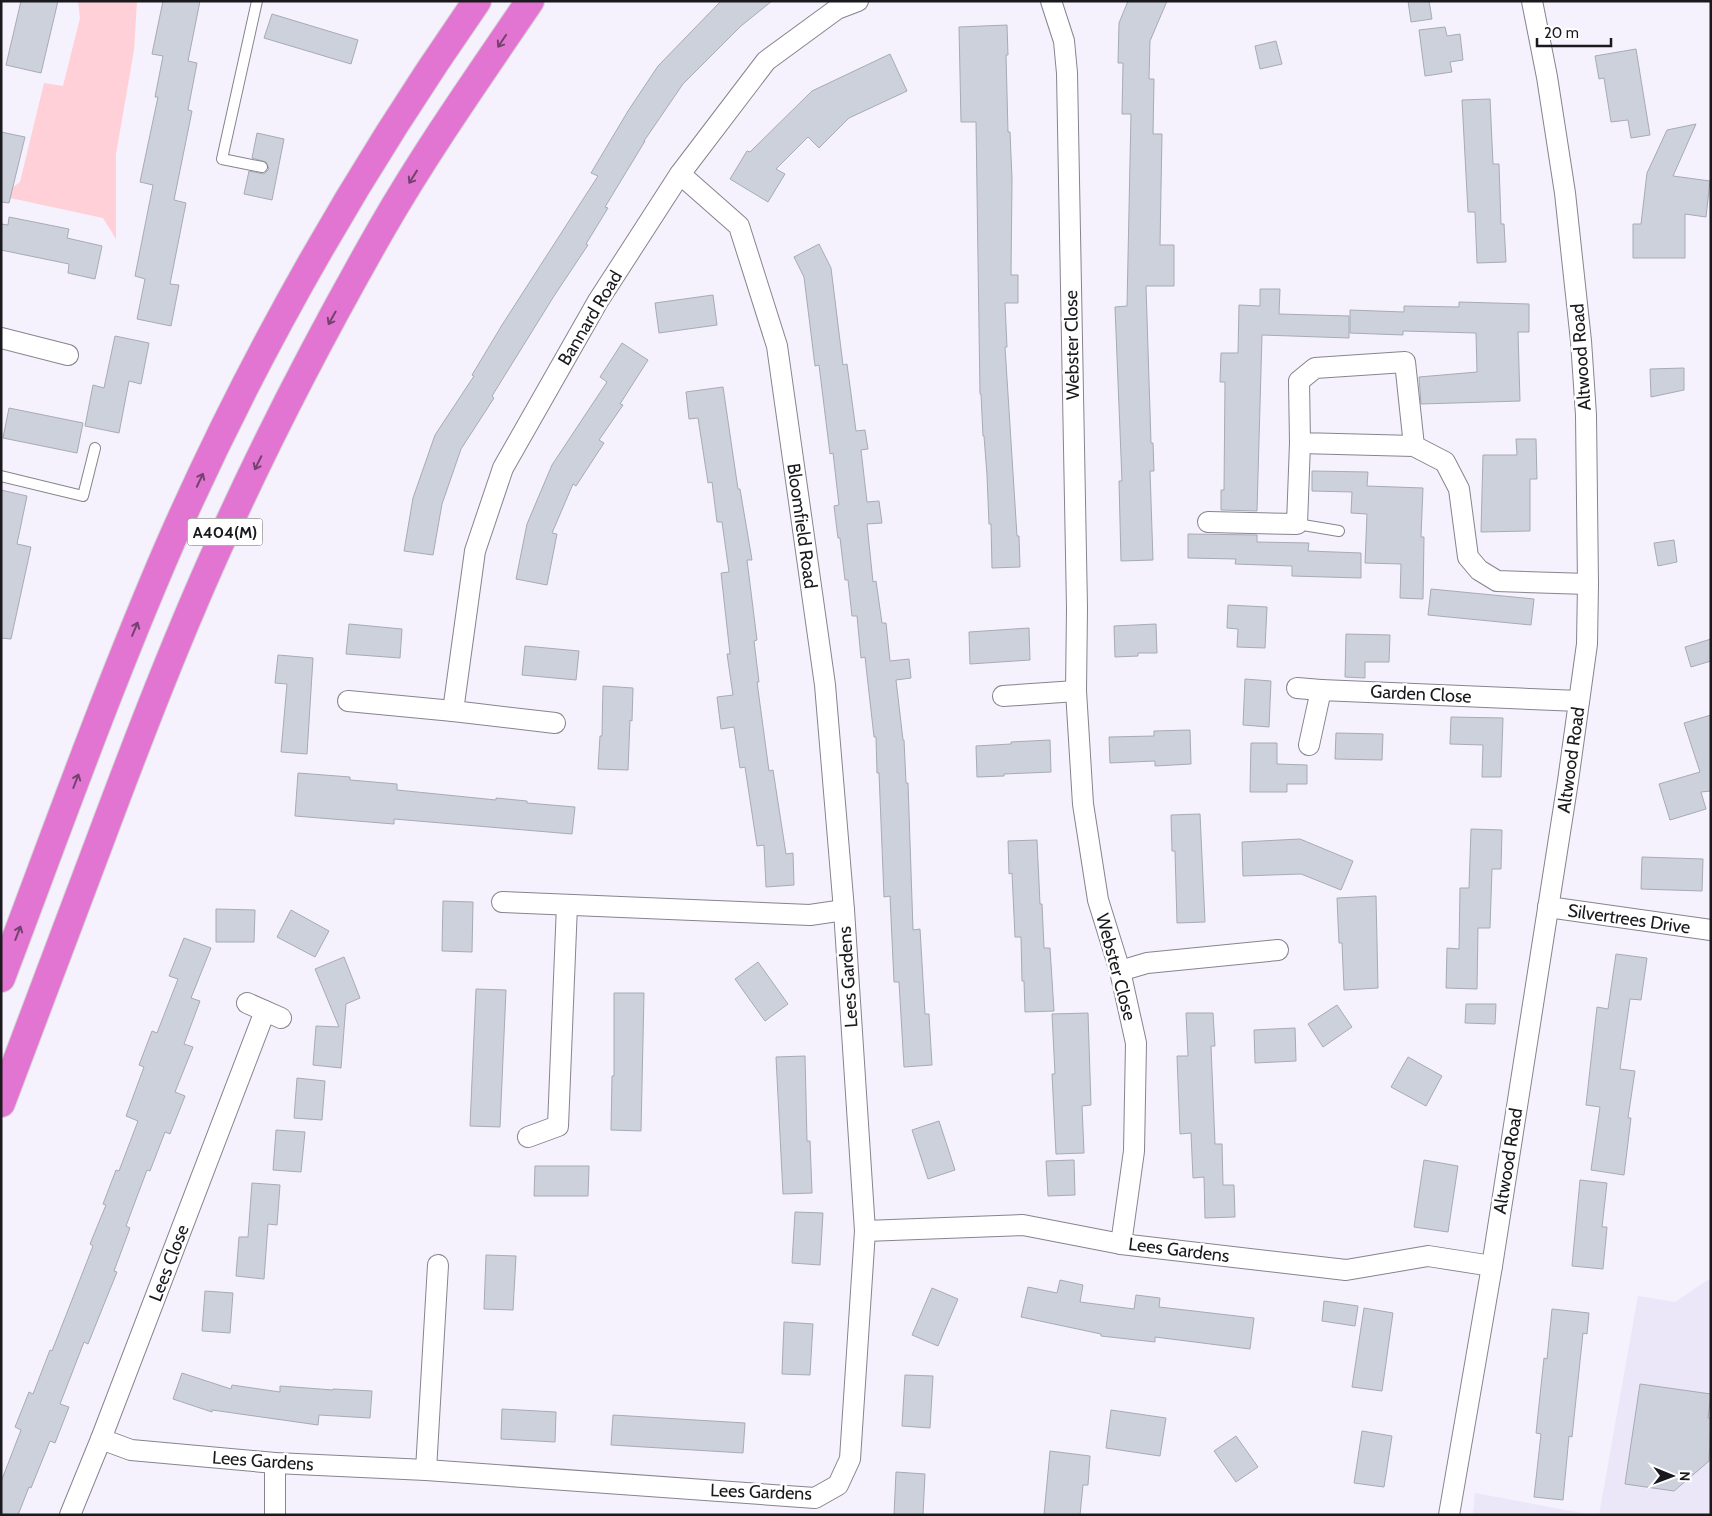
<svg xmlns="http://www.w3.org/2000/svg" width="1712" height="1516" viewBox="0 0 1712 1516" font-family="Cabin,sans-serif">
<style>
.built{fill:#ece6f9}
.green{fill:#ffd0d8}
.building{fill:#ccd1dc;stroke:#a7abb5}
.lines{fill:none;stroke-linecap:round;stroke-linejoin:round}
.lane-casing{stroke:#87848e;stroke-width:12}
.street-casing{stroke:#87848e;stroke-width:22}
.highway-casing{stroke:#d1d1d2;stroke-width:30}
.lane{stroke:#fff;stroke-width:10}
.street{stroke:#fff;stroke-width:20}
.highway{stroke:#e375d2;stroke-width:28}
.oneway{stroke:#74426e}
.labels{text-anchor:middle;dominant-baseline:central;stroke-width:5;stroke-linejoin:round;paint-order:stroke}
.shield{fill:#fff;stroke:#5f5e61;stroke-width:1}
.shield-label{font-size:16px;font-weight:bold;fill:#1a191d}
.street-label{font-size:18px;fill:#1a191d;stroke:#fff}
</style>
<rect width="100%" height="100%" fill="#f5f1fd"/>
<!-- built -->
<g class="built">
<polygon points="1711,1278 1711,1515 1599,1515 1638,1296 1675,1302"/>
<polygon points="1475,1493 1592,1515 1473,1515"/>
</g>
<!-- green -->
<polygon class="green" points="78,1 137,1 134,50 116,154 116,239 103,218 1,196 20,182 44,83 63,86 80,18"/>
<!-- building -->
<g class="building">
<polygon points="21,1 58,1 41,73 6,65"/>
<polygon points="163,1 200,1 188,61 197,63 188,110 192,111 174,200 186,203 170,284 179,285 171,326 137,319 145,279 135,276 153,185 140,182 158,97 155,97 163,56 152,54"/>
<polygon points="721,1 772,1 741,26 683,84 644,141 645,141 605,207 608,208 586,244 588,245 554,296 492,396 494,398 461,449 442,504 433,555 404,551 413,498 435,435 474,376 472,375 502,325 598,176 591,173 628,111 658,66"/>
<polygon points="1128,1 1167,1 1150,41 1149,79 1154,79 1153,134 1162,134 1160,245 1174,245 1174,286 1146,286 1151,443 1153,443 1154,471 1150,471 1153,560 1121,561 1119,481 1122,481 1115,307 1127,306 1131,114 1122,114 1123,63 1118,63 1119,23"/>
<polygon points="1408,1 1429,1 1432,19 1411,22"/>
<polygon points="272,14 358,40 351,64 264,38"/>
<polygon points="1007,25 1008,55 1006,55 1008,132 1010,132 1012,179 1011,275 1018,275 1018,303 1005,303 1007,347 1005,347 1017,536 1019,536 1020,567 992,568 991,524 989,524 987,475 984,436 983,436 981,394 980,394 976,122 961,122 959,27"/>
<polygon points="1445,27 1447,36 1460,34 1463,60 1450,62 1452,72 1425,76 1419,30"/>
<polygon points="1276,41 1282,64 1260,69 1255,46"/>
<polygon points="1636,49 1650,135 1631,138 1628,120 1611,122 1604,78 1599,79 1595,56"/>
<polygon points="890,54 907,91 849,118 819,148 808,137 776,169 785,174 768,202 730,179 747,151 750,152 812,91"/>
<polygon points="1490,99 1493,164 1499,164 1501,224 1504,224 1506,262 1477,263 1475,212 1468,212 1462,100"/>
<polygon points="1696,124 1673,176 1710,181 1706,217 1685,214 1685,258 1633,258 1633,224 1641,224 1647,173 1667,130"/>
<polygon points="1,132 25,137 9,203 1,202"/>
<polygon points="257,133 284,139 272,200 244,194 249,171 264,174 269,169 266,162 252,158"/>
<polygon points="9,217 69,229 67,238 102,246 95,279 68,273 69,264 1,250 1,224 8,225"/>
<polygon points="819,244 831,268 843,365 847,364 856,431 865,430 868,449 861,450 867,502 879,501 882,523 867,524 873,582 876,581 882,623 886,623 890,661 909,659 911,678 896,680 903,740 904,740 906,783 908,783 913,930 920,929 925,1014 929,1014 932,1065 904,1067 899,982 894,982 890,896 884,897 879,773 877,773 876,737 874,737 865,657 861,658 857,616 852,616 848,580 845,580 840,538 838,538 834,506 839,505 833,453 830,454 819,365 815,366 804,277 794,257"/>
<polygon points="1260,289 1280,289 1279,314 1349,316 1349,338 1262,335 1257,511 1221,510 1221,490 1224,490 1225,382 1220,382 1221,353 1238,353 1239,305 1260,306"/>
<polygon points="713,295 717,325 659,333 655,303"/>
<polygon points="1459,302 1529,304 1529,332 1518,332 1520,401 1421,404 1419,377 1477,372 1476,333 1403,331 1403,335 1350,333 1350,310 1404,312 1404,306 1459,307"/>
<polygon points="115,336 149,343 141,384 129,381 119,433 85,426 93,385 104,388"/>
<polygon points="622,343 648,360 620,404 623,405 599,440 604,443 576,486 573,484 552,533 557,534 547,585 516,579 527,524 552,465 607,382 600,377"/>
<polygon points="1684,368 1684,390 1651,397 1650,369"/>
<polygon points="723,387 738,489 740,489 752,560 747,560 757,640 754,641 759,682 757,682 769,771 773,770 786,854 793,853 794,885 766,887 764,845 757,846 745,767 740,768 734,727 721,729 717,697 733,695 727,654 730,654 721,573 729,572 722,522 717,522 712,482 708,483 698,418 689,419 686,392"/>
<polygon points="9,408 83,423 77,453 3,438"/>
<polygon points="1516,439 1536,439 1537,479 1530,479 1530,531 1481,532 1483,455 1517,455"/>
<polygon points="1312,471 1368,472 1367,486 1423,488 1421,537 1424,537 1423,599 1400,598 1401,564 1365,563 1367,514 1351,513 1352,492 1312,491"/>
<polygon points="1,490 27,496 17,544 31,547 11,639 1,638"/>
<polygon points="1188,534 1257,535 1257,542 1309,543 1308,551 1361,553 1361,578 1292,576 1292,566 1235,564 1236,559 1188,558"/>
<polygon points="1674,540 1677,562 1658,566 1654,543"/>
<polygon points="1431,589 1534,599 1531,625 1428,615"/>
<polygon points="1228,605 1267,607 1265,648 1237,647 1238,629 1227,628"/>
<polygon points="349,624 402,629 400,658 346,654"/>
<polygon points="1156,624 1157,653 1138,653 1138,656 1115,657 1114,626"/>
<polygon points="1029,628 1030,660 970,664 969,632"/>
<polygon points="1346,634 1390,635 1389,662 1365,662 1365,678 1345,677"/>
<polygon points="1711,639 1711,661 1691,667 1685,647"/>
<polygon points="525,646 579,651 576,680 522,675"/>
<polygon points="278,655 313,658 307,754 281,752 287,684 275,683"/>
<polygon points="1245,679 1271,681 1269,727 1243,725"/>
<polygon points="603,686 633,688 632,721 630,720 628,770 598,769 600,736 602,736"/>
<polygon points="1711,715 1711,791 1701,792 1706,809 1670,820 1659,784 1700,772 1684,723"/>
<polygon points="1451,717 1503,718 1501,777 1482,777 1483,745 1450,744"/>
<polygon points="1190,730 1191,764 1155,766 1155,761 1110,763 1109,737 1154,736 1154,731"/>
<polygon points="1336,733 1383,734 1382,760 1335,759"/>
<polygon points="1050,740 1051,772 1004,774 1004,776 977,777 976,746 1011,744 1011,742"/>
<polygon points="1251,743 1277,743 1277,764 1307,765 1307,784 1287,784 1287,792 1250,792"/>
<polygon points="298,773 350,777 350,780 397,784 397,790 496,800 496,798 527,801 527,803 575,807 572,834 394,819 394,824 295,816"/>
<polygon points="1200,814 1205,922 1177,923 1175,851 1172,851 1171,815"/>
<polygon points="1471,829 1502,830 1501,869 1492,869 1490,928 1478,928 1477,989 1446,988 1447,948 1459,949 1460,888 1469,888"/>
<polygon points="1300,839 1353,861 1341,890 1301,874 1243,876 1242,842"/>
<polygon points="1037,840 1040,904 1042,904 1044,948 1050,948 1054,1011 1025,1012 1024,981 1022,981 1021,937 1015,937 1012,873 1009,874 1008,841"/>
<polygon points="1642,857 1703,859 1702,891 1641,889"/>
<polygon points="1376,896 1378,988 1344,990 1342,943 1339,943 1337,898"/>
<polygon points="443,901 473,902 472,952 442,951"/>
<polygon points="216,909 255,910 254,942 216,942"/>
<polygon points="291,910 329,931 315,957 277,937"/>
<polygon points="184,938 211,948 191,998 200,1001 184,1044 193,1047 175,1092 185,1096 170,1134 165,1132 150,1171 147,1170 126,1226 130,1228 114,1271 117,1272 88,1344 84,1342 60,1404 69,1407 55,1443 50,1441 31,1488 29,1487 18,1515 1,1515 1,1482 21,1430 15,1427 29,1392 33,1394 50,1350 52,1351 70,1305 93,1246 90,1244 106,1205 103,1204 116,1170 119,1171 138,1121 126,1116 144,1067 139,1065 152,1031 157,1033 178,979 169,976"/>
<polygon points="1616,954 1647,958 1641,1000 1630,999 1620,1069 1635,1071 1628,1118 1631,1118 1624,1175 1591,1170 1600,1107 1586,1105 1597,1007 1608,1009"/>
<polygon points="344,957 360,998 346,1004 341,1068 313,1065 316,1026 339,1027 315,969"/>
<polygon points="758,962 788,1004 765,1021 735,979"/>
<polygon points="476,989 506,990 500,1127 470,1126"/>
<polygon points="614,993 644,993 641,1131 611,1130 612,1076 614,1076"/>
<polygon points="1466,1004 1496,1004 1495,1024 1465,1023"/>
<polygon points="1337,1005 1352,1027 1323,1047 1308,1024"/>
<polygon points="1088,1013 1091,1105 1082,1106 1084,1153 1056,1154 1052,1074 1055,1074 1052,1014"/>
<polygon points="1186,1013 1213,1013 1215,1046 1211,1046 1215,1144 1222,1144 1223,1185 1234,1185 1235,1217 1205,1218 1204,1177 1193,1178 1191,1133 1180,1134 1177,1056 1188,1056"/>
<polygon points="1295,1028 1296,1061 1255,1063 1254,1030"/>
<polygon points="805,1056 807,1141 810,1141 812,1193 783,1194 776,1057"/>
<polygon points="1408,1057 1442,1076 1426,1106 1391,1087"/>
<polygon points="297,1078 325,1081 322,1120 294,1118"/>
<polygon points="939,1121 955,1170 928,1179 912,1130"/>
<polygon points="276,1130 305,1132 301,1172 273,1170"/>
<polygon points="1074,1160 1075,1195 1048,1196 1046,1161"/>
<polygon points="1424,1160 1458,1166 1448,1232 1414,1227"/>
<polygon points="535,1166 589,1166 588,1196 534,1196"/>
<polygon points="1580,1180 1607,1183 1602,1227 1607,1227 1603,1269 1572,1266"/>
<polygon points="252,1183 280,1185 277,1225 268,1224 264,1279 236,1276 239,1237 248,1237"/>
<polygon points="795,1212 823,1213 820,1265 792,1263"/>
<polygon points="486,1255 516,1256 513,1310 484,1309"/>
<polygon points="1060,1280 1083,1285 1080,1302 1134,1309 1136,1295 1160,1298 1159,1307 1254,1318 1250,1349 1155,1337 1155,1342 1101,1336 1101,1334 1021,1317 1028,1287 1057,1293"/>
<polygon points="932,1288 958,1299 938,1346 912,1335"/>
<polygon points="205,1291 233,1293 230,1333 202,1331"/>
<polygon points="1324,1301 1358,1306 1355,1326 1322,1321"/>
<polygon points="1364,1308 1393,1313 1382,1391 1352,1387"/>
<polygon points="1552,1309 1589,1313 1587,1334 1583,1333 1572,1437 1569,1436 1563,1500 1534,1497 1541,1434 1536,1433 1544,1358 1547,1359"/>
<polygon points="784,1322 813,1324 810,1375 782,1374"/>
<polygon points="182,1373 231,1389 232,1385 280,1392 280,1386 333,1390 333,1389 372,1391 370,1418 319,1415 318,1425 212,1410 212,1412 173,1399"/>
<polygon points="905,1375 933,1376 930,1428 902,1426"/>
<polygon points="1640,1384 1711,1394 1708,1418 1711,1418 1709,1461 1674,1491 1625,1484"/>
<polygon points="502,1409 556,1412 555,1442 501,1439"/>
<polygon points="1111,1410 1166,1418 1160,1456 1106,1448"/>
<polygon points="613,1415 745,1423 743,1453 611,1445"/>
<polygon points="1362,1431 1392,1436 1384,1487 1354,1483"/>
<polygon points="1236,1436 1258,1467 1236,1482 1214,1451"/>
<polygon points="1050,1451 1090,1456 1088,1485 1083,1485 1080,1515 1044,1515"/>
<polygon points="896,1472 925,1474 923,1515 894,1515"/>
</g>
<g class="lines">
<!-- lane casing -->
<g class="lane-casing">
<g id="lane">
<polyline points="257,1 222,159 262,167"/>
<polyline points="1,476 83,496 95,448"/>
<polyline points="1297,524 1339,531"/>
</g>
</g>
<!-- street casing -->
<g class="street-casing">
<g id="street">
<polyline points="1051,1 1064,41 1067,73 1077,608 1076,691 1083,804 1098,900 1120,971 1136,1043 1134,1151 1121,1244"/>
<polyline points="1,338 68,355"/>
<polyline points="1414,446 1405,362 1315,368 1299,381 1300,443 1414,446 1445,462 1459,489 1468,557 1479,570 1497,581 1588,584"/>
<polyline points="1208,522 1297,524 1300,443"/>
<polyline points="1297,688 1321,690"/>
<polyline points="1003,696 1076,691"/>
<polyline points="348,701 453,711"/>
<polyline points="555,723 453,711 475,551 503,468 598,301 680,174 766,61 837,9 858,1"/>
<polyline points="1309,745 1321,690 1579,701"/>
<polyline points="502,902 810,915 844,910"/>
<polyline points="1548,907 1711,930"/>
<polyline points="1120,971 1147,963 1278,950"/>
<polyline points="247,1003 281,1018"/>
<polyline points="528,1137 558,1126 567,905"/>
<polyline points="865,1231 1023,1225 1121,1244 1346,1270 1428,1256 1492,1266"/>
<polyline points="101,1439 131,1450 275,1463 426,1470 815,1498 838,1485 850,1459 865,1231 844,910 825,685 777,346 739,226 680,174"/>
<polyline points="426,1470 438,1265"/>
<polyline points="70,1515 101,1439 265,1011"/>
<polyline points="275,1515 275,1463"/>
<polyline points="1449,1515 1492,1266 1568,781 1587,644 1588,584 1586,415 1581,341 1565,193 1547,77 1532,1"/>
</g>
</g>
<!-- highway casing -->
<g class="highway-casing">
<g id="highway">
<path d="M 1,978 C 56,833 108,687 170,544 C 254,353 358,172 477,1"/>
<path d="M 1,1103 C 34,1015 68,926 101,838 C 140,734 180,630 226,530 C 273,427 326,326 382,228 C 427,150 479,76 530,1"/>
</g>
</g>
<!-- lane -->
<use href="#lane" class="lane"/>
<!-- street -->
<use href="#street" class="street"/>
<!-- highway -->
<use href="#highway" class="highway"/>
</g>
<!-- one-way arrows -->
<defs><path id="oneway-shaft" d="M-6 0H5M1.5-3L5.5 0L1.5 3" fill="none" stroke-width="1.6" stroke-linecap="round" stroke-linejoin="round" transform="scale(1.25)"/></defs>
<g class="oneway">
<use href="#oneway-shaft" transform="translate(502 41) rotate(124)"/>
<use href="#oneway-shaft" transform="translate(413 177) rotate(122)"/>
<use href="#oneway-shaft" transform="translate(332 318) rotate(119)"/>
<use href="#oneway-shaft" transform="translate(258 463) rotate(116)"/>
<use href="#oneway-shaft" transform="translate(200 480) rotate(-65)"/>
<use href="#oneway-shaft" transform="translate(135 629) rotate(-67)"/>
<use href="#oneway-shaft" transform="translate(76 781) rotate(-69)"/>
<use href="#oneway-shaft" transform="translate(18 933) rotate(-69)"/>
</g>
<g class="labels">
<!-- shield labels -->
<rect class="shield" x="187.5" y="518.5" width="75" height="27" rx="4"/>
<g class="shield-label">
<text x="225" y="532">A404(M)</text>
</g>
<!-- street labels -->
<g class="street-label">
<text transform="translate(590 318) rotate(-59)">Bannard Road</text>
<text transform="translate(1072 345) rotate(-91)">Webster Close</text>
<text transform="translate(1581 357) rotate(-94)">Altwood Road</text>
<text transform="translate(802 526) rotate(82)">Bloomfield Road</text>
<text transform="translate(1421 694) rotate(3)">Garden Close</text>
<text transform="translate(1571 760) rotate(-82)">Altwood Road</text>
<text transform="translate(1629 919) rotate(8)">Silvertrees Drive</text>
<text transform="translate(1116 967) rotate(75)">Webster Close</text>
<text transform="translate(848 977) rotate(-94)">Lees Gardens</text>
<text transform="translate(1508 1161) rotate(-81)">Altwood Road</text>
<text transform="translate(1179 1250) rotate(7)">Lees Gardens</text>
<text transform="translate(169 1263) rotate(-69)">Lees Close</text>
<text transform="translate(263 1461) rotate(4)">Lees Gardens</text>
<text transform="translate(761 1492) rotate(2)">Lees Gardens</text>
</g>
</g>
<!-- border -->
<rect width="1712" height="1516" fill="none" stroke="#1a191d" stroke-width="5"/>
<!-- north arrow -->
<g transform="translate(1672 1476) rotate(91)" stroke="#ffffff" stroke-width="4" paint-order="stroke">
<path d="M0-4L9 19L0 12L-9 19Z" fill="#1a191d"/>
<text y="-8" font-size="14" font-weight="bold" text-anchor="middle" fill="#1a191d">N</text>
</g>
<!-- scale -->
<path d="M1537 38v8h74v-8" fill="none" stroke="#1a191d" stroke-width="2.5"/>
<text x="1544" y="38" font-size="15" fill="#1a191d" stroke="#ffffff" stroke-width="4" paint-order="stroke">20 m</text>
</svg>
